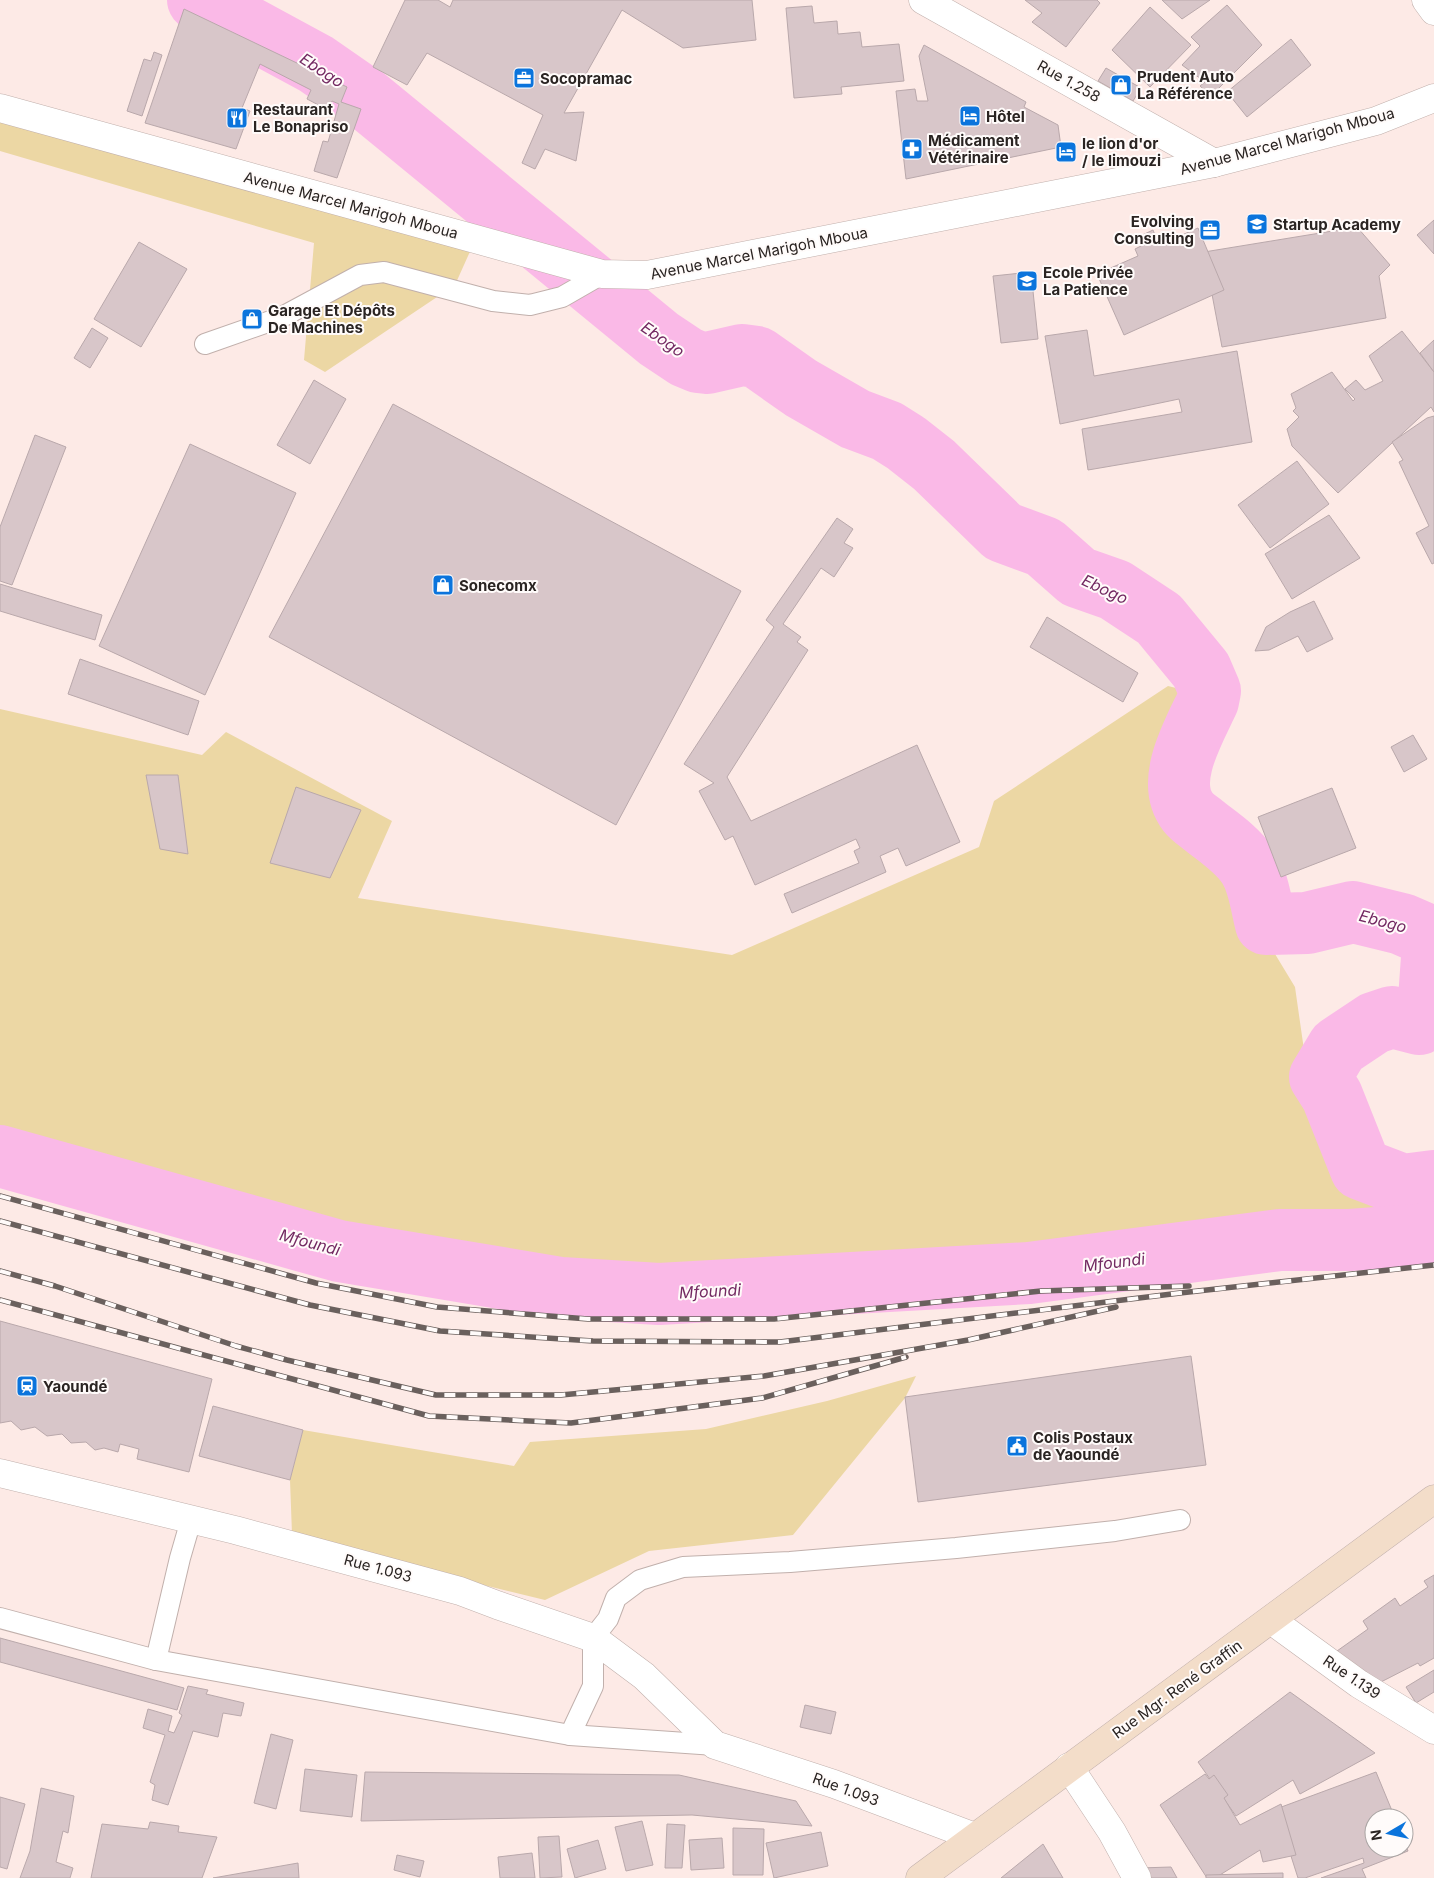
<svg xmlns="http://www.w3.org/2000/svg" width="1434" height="1878" viewBox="0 0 1434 1878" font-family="Inter,sans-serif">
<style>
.green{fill:#ecd7a4}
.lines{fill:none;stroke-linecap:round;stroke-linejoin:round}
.river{stroke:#fab9e7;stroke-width:62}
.building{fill:#d8c6c9;stroke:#b9a8ab}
.service-casing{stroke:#c1b0ac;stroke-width:22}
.minor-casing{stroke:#c1b0ac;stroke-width:29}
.tertiary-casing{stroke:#c1b0ac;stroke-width:29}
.secondary-casing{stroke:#c1b0ac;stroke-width:29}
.service{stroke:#fff;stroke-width:20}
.minor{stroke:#fff;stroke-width:28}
.tertiary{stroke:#fff;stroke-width:28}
.secondary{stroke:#f3ddc9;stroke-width:28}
.rail-casing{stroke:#6a605d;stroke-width:5.5}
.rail{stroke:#fffbfa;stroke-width:4;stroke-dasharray:11;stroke-linecap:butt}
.labels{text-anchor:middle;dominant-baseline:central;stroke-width:4;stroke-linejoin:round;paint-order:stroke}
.poi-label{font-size:15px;font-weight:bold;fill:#2a2422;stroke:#fffbfa;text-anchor:start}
.street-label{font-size:15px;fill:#2a2422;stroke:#fffbfa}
.water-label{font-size:16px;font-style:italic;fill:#732962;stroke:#fffbfa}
</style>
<rect width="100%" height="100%" fill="#fdeae6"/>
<!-- green -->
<g class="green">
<polygon points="0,94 481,227 455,285 325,372 304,360 314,243 0,151"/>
<polygon points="1168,686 1196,693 1182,723 1171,789 1184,825 1234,860 1247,880 1250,901 1255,921 1295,987 1305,1057 1325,1108 1388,1163 1434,1184 1434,1232 1418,1235 1350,1240 1280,1240 1029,1273 659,1294 561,1288 339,1251 0,1156 0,709 202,755 226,732 392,821 358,898 732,955 979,847 994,801"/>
<polygon points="916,1376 905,1398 793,1535 649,1551 545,1600 296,1539 292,1534 290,1480 303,1430 514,1466 530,1442 706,1429 827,1401"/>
</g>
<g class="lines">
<!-- river -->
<g class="river">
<path d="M 198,0 L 316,64 L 365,98 L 659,339 L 686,357 L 698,362 L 707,363 L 742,355 L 757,357 L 801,388 L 855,419 L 887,431 L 906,443 L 934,465 L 1003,532 L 1044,547 L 1078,577 L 1115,590 L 1159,619 L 1201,670 L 1210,691 L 1208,701 C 1194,731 1164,781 1188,812 C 1192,817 1198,821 1203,825 C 1218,837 1237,849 1248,866 C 1259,882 1261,905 1266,924 L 1307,923 L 1353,912 L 1402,924 L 1425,934 L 1433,943 L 1428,1014 L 1419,1024 L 1392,1017 L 1374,1023 L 1338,1047 L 1320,1077 L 1332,1096 L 1361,1169 L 1403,1185 L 1434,1181"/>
<polyline points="0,1156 339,1251 561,1288 659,1294 1029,1273 1280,1240 1350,1240 1418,1235 1434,1232"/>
</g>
</g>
<!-- building -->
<g class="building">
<polygon points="405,0 438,0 450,7 453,0 752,0 756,40 683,48 622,10 564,113 584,112 576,161 545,149 535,169 522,163 543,115 427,53 407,85 373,67"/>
<polygon points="1025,0 1097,0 1100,3 1066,47 1032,22 1042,13"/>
<polygon points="1162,0 1210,0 1182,19"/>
<polygon points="1227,5 1262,45 1211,96 1200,86 1205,82 1182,65 1200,46 1191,37"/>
<polygon points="812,6 814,23 837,21 838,34 860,32 862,47 899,44 904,81 841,87 842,94 794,98 786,8"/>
<polygon points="1150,7 1191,45 1150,87 1112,50"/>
<polygon points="184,9 347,87 341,102 361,109 337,178 314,171 323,141 328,142 339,104 332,101 328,110 307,99 311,90 260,64 242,108 250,111 236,149 145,123"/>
<polygon points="1291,39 1311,65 1247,117 1227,92"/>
<polygon points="924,45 1026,102 1024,107 1058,125 1061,147 906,179 896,91 915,89 917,101 928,101 919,56"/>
<polygon points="154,52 162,55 142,116 127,111 144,59 151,61"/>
<polygon points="1106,68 1141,88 1133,101 1098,81"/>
<polygon points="1434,220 1434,254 1417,235"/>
<polygon points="1357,227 1390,265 1379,276 1386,318 1222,347 1204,252"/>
<polygon points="1198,228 1224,290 1124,335 1097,274 1138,256 1135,249 1141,246 1138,237 1153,230 1159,245"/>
<polygon points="139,242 187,269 141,347 94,319"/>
<polygon points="1031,272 1038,339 1001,343 993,276"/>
<polygon points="92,328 108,338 90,368 74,358"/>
<polygon points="1087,330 1094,376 1237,351 1252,442 1088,470 1082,429 1182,412 1179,399 1060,424 1045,336"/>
<polygon points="1402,331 1434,372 1434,412 1431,407 1338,493 1292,446 1287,429 1299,417 1293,411 1296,408 1291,394 1332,372 1353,401 1355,399 1345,389 1356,380 1365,390 1383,381 1369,356"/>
<polygon points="1434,340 1434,372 1420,353"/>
<polygon points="314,380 346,399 310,464 277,445"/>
<polygon points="393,404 741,591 616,825 269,637"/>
<polygon points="1434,416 1434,563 1432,564 1416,533 1429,526 1399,462 1403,460 1392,442 1427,418"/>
<polygon points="35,435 66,447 12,585 0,581 0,527"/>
<polygon points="190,444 296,493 205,695 99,646"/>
<polygon points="1297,461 1329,504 1270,548 1238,505"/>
<polygon points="1329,515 1360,558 1292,599 1265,554"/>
<polygon points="837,518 853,529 844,543 853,548 834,577 821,568 783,624 801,637 797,642 808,650 727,777 751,821 917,745 960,842 906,866 898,848 880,856 886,872 792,913 784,894 859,863 854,851 860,848 856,839 755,885 733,836 725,840 699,791 714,783 684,764 774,627 766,620"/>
<polygon points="0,584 102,615 95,640 0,611"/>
<polygon points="1314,601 1333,639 1307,652 1298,636 1269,650 1255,651 1266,627 1290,612"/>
<polygon points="1047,617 1138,673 1123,702 1030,647"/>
<polygon points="80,659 199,701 188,735 68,694"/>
<polygon points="1413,735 1427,759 1404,772 1391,747"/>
<polygon points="146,775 178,775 188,854 160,849"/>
<polygon points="296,787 361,810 330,878 270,863"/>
<polygon points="1332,788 1356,848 1281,877 1258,817"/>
<polygon points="0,1321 212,1379 189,1472 137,1459 139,1449 120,1444 118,1452 104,1448 95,1450 86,1442 71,1443 62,1434 47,1436 35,1427 21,1430 11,1421 0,1423"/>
<polygon points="1191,1356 1206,1465 918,1502 905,1397"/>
<polygon points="213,1406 303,1430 290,1480 199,1456"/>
<polygon points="1434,1575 1434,1658 1420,1666 1418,1663 1377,1684 1337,1651 1368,1629 1363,1621 1395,1598 1400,1606 1428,1587 1424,1581"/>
<polygon points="0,1638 184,1688 177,1710 0,1662"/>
<polygon points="1434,1670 1434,1692 1416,1703 1406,1687"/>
<polygon points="188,1686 208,1690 206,1694 244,1703 241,1716 223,1713 218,1737 193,1731 168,1805 152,1800 155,1785 150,1782 165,1735 143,1728 148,1709 172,1716 168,1731 174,1733 182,1715 179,1713"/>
<polygon points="1290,1692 1375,1753 1300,1794 1293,1780 1236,1816 1198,1762"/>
<polygon points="805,1705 836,1712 831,1734 800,1727"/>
<polygon points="271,1734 293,1740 276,1809 254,1803"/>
<polygon points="305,1769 357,1775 352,1817 300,1811"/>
<polygon points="365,1772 679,1775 796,1801 812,1826 692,1815 361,1821"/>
<polygon points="1376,1772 1395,1818 1374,1818 1374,1848 1404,1848 1404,1841 1408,1851 1362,1869 1366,1878 1321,1878 1364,1863 1363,1858 1305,1878 1298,1878 1276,1809"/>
<polygon points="1205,1774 1209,1779 1214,1775 1228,1795 1224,1798 1240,1825 1281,1804 1296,1855 1263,1862 1260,1850 1215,1878 1207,1878 1160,1805"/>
<polygon points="41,1788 74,1796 68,1833 63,1831 56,1862 73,1868 70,1878 20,1878 30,1851"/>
<polygon points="0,1797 25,1804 7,1869 0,1867"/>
<polygon points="642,1821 653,1865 626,1871 615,1827"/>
<polygon points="150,1822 179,1826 178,1832 217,1837 202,1878 91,1878 102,1824 148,1829"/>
<polygon points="667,1824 685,1825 682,1868 665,1868"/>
<polygon points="733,1828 764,1829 763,1875 733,1875"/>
<polygon points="821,1832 828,1866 774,1878 766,1843"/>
<polygon points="559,1836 562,1877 540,1878 538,1837"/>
<polygon points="722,1838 724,1868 691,1870 689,1840"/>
<polygon points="598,1840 606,1869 575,1878 567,1849"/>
<polygon points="1043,1844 1063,1878 1001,1878"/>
<polygon points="532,1853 535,1878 500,1878 498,1857"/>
<polygon points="397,1855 424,1861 420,1877 394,1870"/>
<polygon points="298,1863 299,1878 213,1878"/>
<polygon points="1171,1867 1177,1878 1145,1878 1139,1868"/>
<polygon points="1283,1873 1283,1878 1206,1878 1206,1875"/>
</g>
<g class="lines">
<!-- service casing -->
<g class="service-casing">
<g id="service">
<polyline points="205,344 282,317 360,275 384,272 493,301 530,305 562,297 602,274"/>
<polyline points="0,1618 156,1660 570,1735 715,1745"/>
<polyline points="156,1660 180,1558 191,1520"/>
<polyline points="570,1735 593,1686 593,1638 608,1619 616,1598 640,1580 683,1567 790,1562 956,1548 1115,1531 1180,1520"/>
</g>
</g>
<!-- minor casing -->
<g class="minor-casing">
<g id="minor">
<polyline points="923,0 1214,163"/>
<polyline points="0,1473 235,1530 460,1591 497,1605 593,1638 644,1676 715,1745 834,1784 975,1837"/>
<polyline points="1271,1620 1359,1684 1434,1730"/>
<polyline points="1069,1767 1112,1832 1137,1878"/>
</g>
</g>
<!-- tertiary casing -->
<g class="tertiary-casing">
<g id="tertiary">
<polyline points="1426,0 1434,11"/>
<polyline points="0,108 602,274 647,275 1214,163 1376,121 1434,98"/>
</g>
</g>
<!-- secondary casing -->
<g class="secondary-casing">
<polyline id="secondary" points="920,1878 1434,1499"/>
</g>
<!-- service -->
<use href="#service" class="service"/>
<!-- minor -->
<use href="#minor" class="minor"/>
<!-- tertiary -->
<use href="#tertiary" class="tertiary"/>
<!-- secondary -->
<use href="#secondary" class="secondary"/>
<!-- rail casing -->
<g class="rail-casing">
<g id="rail">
<polyline points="0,1196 316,1283 437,1307 588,1319 774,1319 1041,1291 1189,1286"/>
<polyline points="0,1221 310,1305 440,1331 593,1341 780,1342 1180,1293 1434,1265"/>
<polyline points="0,1271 55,1286 236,1346 287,1360 436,1395 561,1395 764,1376 968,1340 1116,1307"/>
<polyline points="0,1300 429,1416 571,1423 762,1398 906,1357"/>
</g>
</g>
<!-- rail -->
<use href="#rail" class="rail"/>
</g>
<!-- icons -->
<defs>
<g id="office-square" transform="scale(1.125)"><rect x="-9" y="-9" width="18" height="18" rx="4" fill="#0b74dc" stroke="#fffbfa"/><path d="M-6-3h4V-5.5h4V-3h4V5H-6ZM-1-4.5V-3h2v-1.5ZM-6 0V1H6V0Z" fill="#fff"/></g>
<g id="shop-square" transform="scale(1.125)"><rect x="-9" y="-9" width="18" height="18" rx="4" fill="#0b74dc" stroke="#fffbfa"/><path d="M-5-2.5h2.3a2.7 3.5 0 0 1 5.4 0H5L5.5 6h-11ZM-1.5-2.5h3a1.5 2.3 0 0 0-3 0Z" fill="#fff"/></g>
<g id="hotel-square" transform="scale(1.125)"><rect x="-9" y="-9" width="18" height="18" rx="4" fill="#0b74dc" stroke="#fffbfa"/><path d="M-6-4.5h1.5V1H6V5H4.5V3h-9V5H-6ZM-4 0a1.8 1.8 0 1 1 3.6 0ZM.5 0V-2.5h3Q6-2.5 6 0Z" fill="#fff"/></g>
<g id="restaurant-square" transform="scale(1.125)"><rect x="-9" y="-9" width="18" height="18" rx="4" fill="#0b74dc" stroke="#fffbfa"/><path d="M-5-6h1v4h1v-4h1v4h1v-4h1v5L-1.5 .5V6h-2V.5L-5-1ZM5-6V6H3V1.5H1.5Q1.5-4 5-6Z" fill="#fff"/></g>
<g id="pharmacy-square" transform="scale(1.125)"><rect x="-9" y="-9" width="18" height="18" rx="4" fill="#0b74dc" stroke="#fffbfa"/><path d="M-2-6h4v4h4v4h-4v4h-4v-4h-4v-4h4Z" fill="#fff"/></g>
<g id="university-square" transform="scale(1.125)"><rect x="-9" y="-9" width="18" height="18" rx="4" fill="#0b74dc" stroke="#fffbfa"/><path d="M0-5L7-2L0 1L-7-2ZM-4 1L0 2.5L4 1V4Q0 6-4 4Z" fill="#fff"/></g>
<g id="school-square" transform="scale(1.125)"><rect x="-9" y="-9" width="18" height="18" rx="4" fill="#0b74dc" stroke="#fffbfa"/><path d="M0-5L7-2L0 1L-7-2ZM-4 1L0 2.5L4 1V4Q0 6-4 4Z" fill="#fff"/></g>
<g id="station-square" transform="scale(1.125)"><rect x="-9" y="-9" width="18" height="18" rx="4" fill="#0b74dc" stroke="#fffbfa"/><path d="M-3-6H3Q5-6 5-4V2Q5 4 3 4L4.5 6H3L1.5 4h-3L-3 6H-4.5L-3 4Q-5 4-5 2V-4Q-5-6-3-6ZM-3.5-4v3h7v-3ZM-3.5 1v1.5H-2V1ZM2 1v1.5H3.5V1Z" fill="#fff"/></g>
<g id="civic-square" transform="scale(1.125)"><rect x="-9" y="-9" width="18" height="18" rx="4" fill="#0b74dc" stroke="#fffbfa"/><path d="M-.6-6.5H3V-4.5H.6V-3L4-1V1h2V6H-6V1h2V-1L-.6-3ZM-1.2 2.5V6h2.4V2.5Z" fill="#fff"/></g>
</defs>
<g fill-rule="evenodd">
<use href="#office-square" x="524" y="78"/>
<use href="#shop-square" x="1121" y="85"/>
<use href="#hotel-square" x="970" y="116"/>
<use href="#restaurant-square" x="237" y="118"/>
<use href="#pharmacy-square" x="912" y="149"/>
<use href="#hotel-square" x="1066" y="152"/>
<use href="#university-square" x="1257" y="224"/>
<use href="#office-square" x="1210" y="230"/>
<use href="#school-square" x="1027" y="281"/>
<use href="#shop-square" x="252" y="319"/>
<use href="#shop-square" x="443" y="585"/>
<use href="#station-square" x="27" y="1386"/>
<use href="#civic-square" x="1017" y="1446"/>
</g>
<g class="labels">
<!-- poi labels -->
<g class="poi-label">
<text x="1137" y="76">Prudent Auto<tspan x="1137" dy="17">La Référence</tspan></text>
<text x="540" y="78">Socopramac</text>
<text x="253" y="109">Restaurant<tspan x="253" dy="17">Le Bonapriso</tspan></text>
<text x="986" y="116">Hôtel</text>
<text x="928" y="140">Médicament<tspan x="928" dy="17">Vétérinaire</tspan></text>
<text x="1082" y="143">le lion d'or<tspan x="1082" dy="17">/ le limouzi</tspan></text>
<text x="1194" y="221" text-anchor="end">Evolving<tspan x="1194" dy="17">Consulting</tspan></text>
<text x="1273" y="224">Startup Academy</text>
<text x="1043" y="272">Ecole Privée<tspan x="1043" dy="17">La Patience</tspan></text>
<text x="268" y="310">Garage Et Dépôts<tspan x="268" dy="17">De Machines</tspan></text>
<text x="459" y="585">Sonecomx</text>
<text x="43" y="1386">Yaoundé</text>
<text x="1033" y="1437">Colis Postaux<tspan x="1033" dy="17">de Yaoundé</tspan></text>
</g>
<!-- street labels -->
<g class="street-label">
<text transform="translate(1069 81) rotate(29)">Rue 1.258</text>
<text transform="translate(1287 141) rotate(-15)">Avenue Marcel Marigoh Mboua</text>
<text transform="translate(351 205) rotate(15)">Avenue Marcel Marigoh Mboua</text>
<text transform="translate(759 253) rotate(-11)">Avenue Marcel Marigoh Mboua</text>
<text transform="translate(378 1568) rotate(15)">Rue 1.093</text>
<text transform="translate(1352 1677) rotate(34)">Rue 1.139</text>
<text transform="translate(1177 1689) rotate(-36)">Rue Mgr. René Graffin</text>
<text transform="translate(846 1789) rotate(20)">Rue 1.093</text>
</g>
<!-- water labels -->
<g class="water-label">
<text transform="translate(322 70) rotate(33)">Ebogo</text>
<text transform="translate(663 339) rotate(35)">Ebogo</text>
<text transform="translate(1105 589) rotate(25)">Ebogo</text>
<text transform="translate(1383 921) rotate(15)">Ebogo</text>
<text transform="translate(310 1242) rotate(15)">Mfoundi</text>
<text transform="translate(1114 1262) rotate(-7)">Mfoundi</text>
<text transform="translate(710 1291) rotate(-3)">Mfoundi</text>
</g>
</g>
<!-- north arrow -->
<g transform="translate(1389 1833) rotate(261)"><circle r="24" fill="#fffbfa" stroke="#aaa5a4"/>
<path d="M0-4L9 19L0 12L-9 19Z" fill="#0b74dc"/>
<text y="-8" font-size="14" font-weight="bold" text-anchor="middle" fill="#2a2422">N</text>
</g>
</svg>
